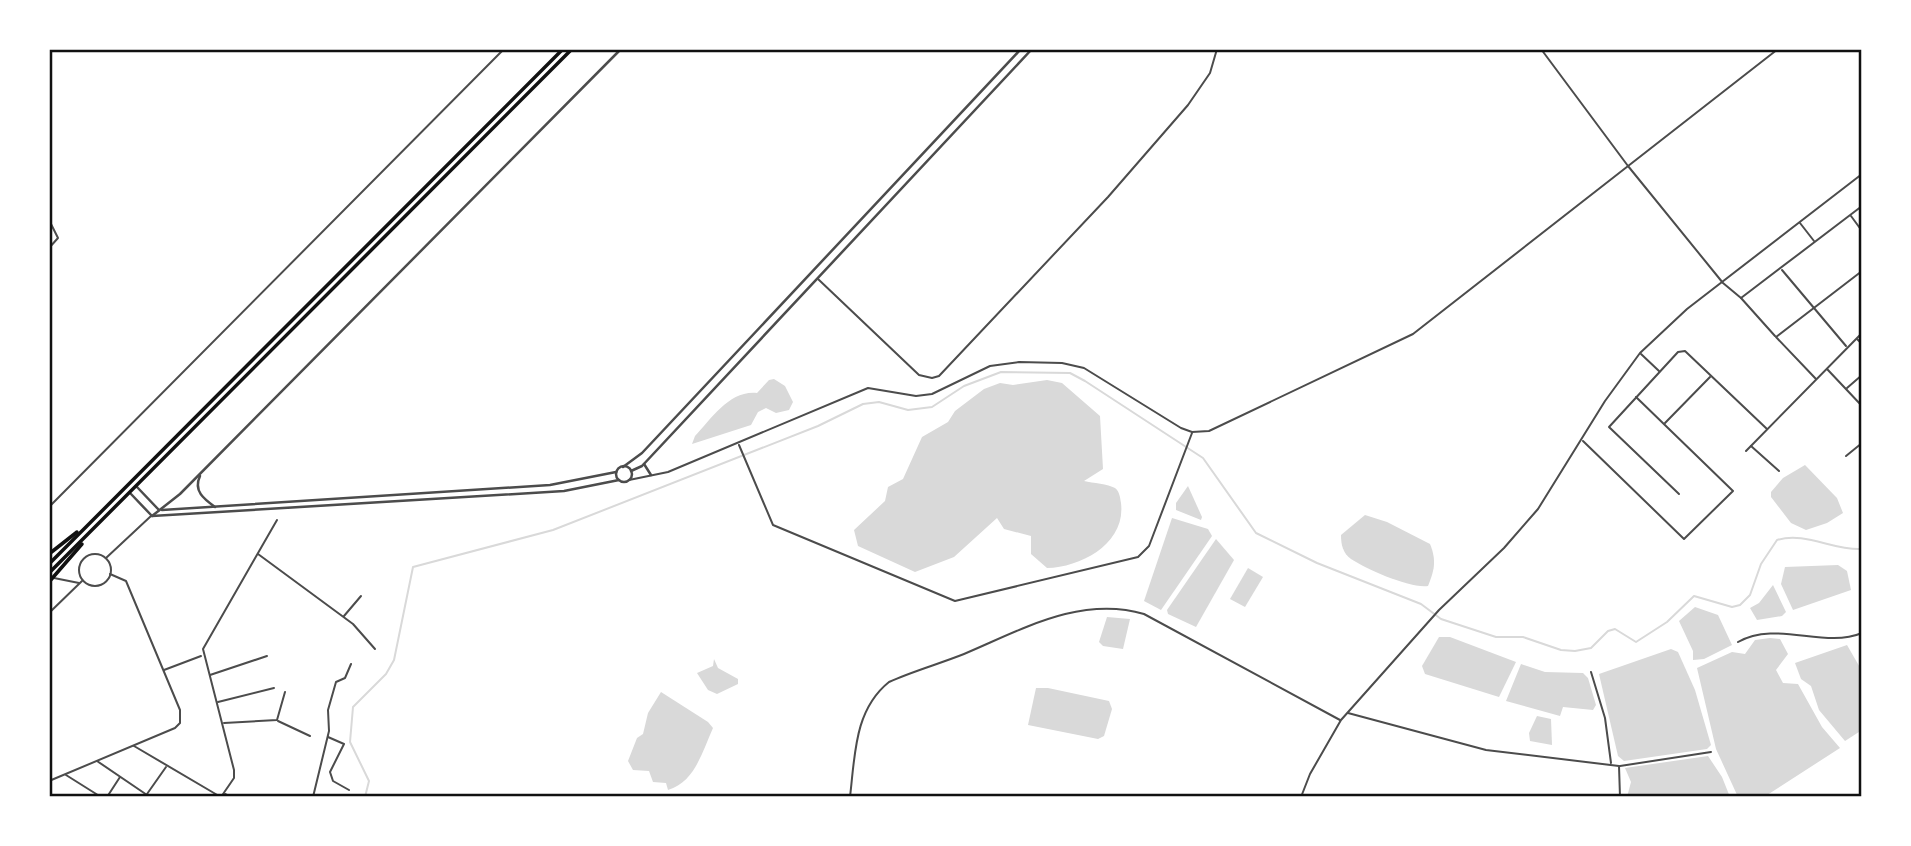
<svg xmlns="http://www.w3.org/2000/svg" width="1911" height="846" viewBox="0 0 1911 846" font-family="Overpass,sans-serif">
<style>
.water{fill:#d9d9d9}
.lines{fill:none;stroke-linecap:round;stroke-linejoin:round}
.stream{stroke:#d9d9d9;stroke-width:2}
.minor{stroke:#4c4c4c;stroke-width:2}
.tertiary{stroke:#4c4c4c;stroke-width:2.5}
.trunk{stroke:#111;stroke-width:3.5}
.neatline{fill:none;stroke:#111;stroke-width:2.5}
</style>
<rect width="100%" height="100%" fill="#fff"/>
<!-- water -->
<g class="water">
<path d="M 774,379 L 785,386 L 793,402 L 789,410 L 776,413 L 766,408 L 758,412 L 751,425 L 692,444 L 695,436 C 712,418 730,390 757,393 L 769,380 Z"/>
<path d="M 1047,380 L 1062,383 L 1100,416 L 1103,469 L 1084,481 C 1093,483 1108,484 1115,488 C 1120,492 1120,498 1121,503 C 1126,543 1082,567 1047,568 L 1031,554 L 1031,536 L 1004,529 L 997,518 L 954,557 L 915,572 L 858,546 L 854,530 L 885,501 L 888,487 L 903,479 L 922,437 L 948,422 L 955,411 L 984,389 L 1000,383 L 1013,385 Z"/>
<polygon points="1805,465 1837,498 1843,513 1827,523 1806,530 1791,523 1771,497 1771,492 1783,478"/>
<polygon points="1188,486 1202,517 1201,520 1176,510 1176,503"/>
<path d="M 1365,515 L 1387,522 L 1430,544 C 1437,561 1434,571 1428,586 C 1411,589 1366,569 1351,559 C 1343,553 1341,545 1341,535 Z"/>
<polygon points="1172,518 1208,529 1212,536 1161,610 1144,601"/>
<polygon points="1216,539 1234,560 1196,627 1168,614 1167,610"/>
<polygon points="1838,565 1847,571 1851,590 1793,610 1781,584 1785,567"/>
<polygon points="1248,568 1263,577 1245,607 1230,599"/>
<polygon points="1773,585 1786,612 1782,616 1757,620 1750,608 1759,603"/>
<polygon points="1695,607 1718,615 1732,645 1704,659 1693,660 1693,651 1679,621"/>
<polygon points="1107,617 1130,619 1123,649 1103,646 1099,642"/>
<polygon points="1439,637 1450,637 1516,662 1499,697 1425,674 1422,666"/>
<polygon points="1770,638 1780,639 1788,654 1776,670 1783,683 1798,684 1822,727 1840,748 1764,797 1738,797 1716,749 1697,668 1732,652 1745,654 1755,640"/>
<polygon points="1847,645 1862,671 1862,730 1845,741 1819,710 1811,686 1801,679 1795,663"/>
<polygon points="1671,649 1678,652 1695,690 1711,745 1707,749 1624,761 1618,756 1599,674"/>
<polygon points="714,659 718,668 738,679 738,684 717,694 708,690 697,673 713,666"/>
<polygon points="1521,664 1545,672 1583,673 1588,678 1596,705 1593,710 1563,707 1560,716 1506,701"/>
<polygon points="1036,688 1048,688 1109,701 1112,709 1104,736 1098,739 1028,725"/>
<path d="M 661,692 L 708,722 L 713,728 C 702,752 695,782 668,790 L 666,783 L 653,782 L 649,771 L 633,770 L 628,761 L 637,738 L 643,734 L 648,713 Z"/>
<polygon points="1537,716 1551,719 1552,745 1530,741 1529,733"/>
<polygon points="1708,756 1722,777 1730,797 1627,797 1631,782 1625,768"/>
</g>
<g class="lines">
<!-- stream -->
<path class="stream" d="M 365,797 L 369,781 L 350,742 L 353,707 L 386,674 L 394,660 L 413,567 L 553,530 L 818,426 L 863,404 L 879,402 L 908,410 L 932,407 L 964,386 L 1001,372 L 1070,373 L 1085,381 L 1203,458 L 1256,533 L 1317,563 L 1421,604 L 1441,619 L 1496,637 L 1523,637 L 1561,650 L 1575,651 L 1591,648 L 1608,631 L 1615,629 L 1636,642 L 1667,622 L 1694,596 L 1732,607 L 1740,605 L 1750,595 L 1761,564 L 1777,540 C 1805,531 1834,551 1862,549"/>
<!-- minor -->
<g class="minor">
<polyline points="1541,49 1628,166 1723,283 1741,298 1862,206"/>
<polyline points="1851,216 1862,231"/>
<polyline points="49,220 58,238 49,248"/>
<polyline points="1800,223 1814,241"/>
<polyline points="1782,270 1846,346"/>
<polyline points="818,279 919,375 932,378 939,376 1108,197 1188,105 1210,73 1217,49"/>
<polyline points="1741,298 1775,336"/>
<polyline points="1857,339 1862,344"/>
<polyline points="1641,354 1659,371"/>
<polyline points="1827,369 1862,406"/>
<polyline points="1816,379 1776,337 1862,271"/>
<polyline points="1847,388 1862,375"/>
<polyline points="1665,423 1710,377"/>
<polyline points="1583,441 1684,539 1733,491 1636,397"/>
<polyline points="739,445 773,525 955,601 1138,557 1149,546 1192,433"/>
<polyline points="1751,446 1779,471"/>
<polyline points="1746,451 1862,333"/>
<polyline points="1846,456 1862,443"/>
<polyline points="629,480 668,472 868,388 916,396 932,394 990,366 1019,362 1062,363 1084,368 1181,428 1192,432 1209,431 1413,334 1778,49"/>
<polyline points="1679,494 1609,427 1678,352 1685,351 1767,429"/>
<polyline points="49,507 504,49"/>
<polyline points="258,554 353,624 375,649"/>
<circle cx="95" cy="570" r="16"/>
<polyline points="106,558 151,516"/>
<polyline points="54,578 79,583"/>
<polyline points="49,613 82,581"/>
<polyline points="344,616 361,596"/>
<path d="M 1738,642 C 1776,620 1824,649 1862,633"/>
<polyline points="164,670 201,656"/>
<polyline points="1591,672 1605,718 1611,763"/>
<polyline points="210,675 267,656"/>
<polyline points="218,702 274,688"/>
<polyline points="1348,713 1486,750 1619,766 1620,797"/>
<polyline points="278,721 310,736"/>
<polyline points="224,723 277,720 285,692"/>
<polyline points="328,737 344,744 330,772 333,781 349,790"/>
<polyline points="134,746 219,796"/>
<polyline points="97,761 150,797"/>
<polyline points="1620,766 1711,752"/>
<polyline points="66,775 101,797"/>
<polyline points="49,781 175,728 180,723 180,710 126,581 110,574"/>
<polyline points="147,794 166,767"/>
<polyline points="225,794 231,797"/>
<polyline points="107,797 120,777"/>
<polyline points="221,797 234,778 234,770 203,649 277,520"/>
<polyline points="313,797 329,731 328,710 336,682 345,678 351,664"/>
<path d="M 850,797 C 855,756 854,710 889,682 C 913,671 939,664 964,654 C 1021,630 1081,595 1144,614 L 1340,720"/>
<polyline points="1301,797 1310,774 1341,720 1439,610 1504,548 1538,509 1605,401 1640,353 1687,309 1862,174"/>
</g>
<!-- tertiary -->
<g class="tertiary">
<polyline points="644,464 651,475"/>
<circle cx="624" cy="474" r="8"/>
<polyline points="623,467 642,453 1021,49"/>
<polyline points="631,471 642,466 1032,49"/>
<path d="M 200,476 C 193,491 204,499 215,507"/>
<polyline points="137,487 159,510"/>
<polyline points="131,494 152,516 564,491 619,480"/>
<polyline points="162,510 550,485 616,472"/>
<polyline points="152,516 180,494 621,49"/>
</g>
<!-- trunk -->
<g class="trunk">
<polyline points="49,554 77,532"/>
<polyline points="49,564 563,49"/>
<polyline points="49,573 572,49"/>
<polyline points="49,582 82,544"/>
</g>
</g>
<!-- border -->
<rect width="1911" height="846" fill="none" stroke="#ffffff" stroke-width="102"/>
<rect x="51" y="51" width="1809" height="744" class="neatline"/>
</svg>
